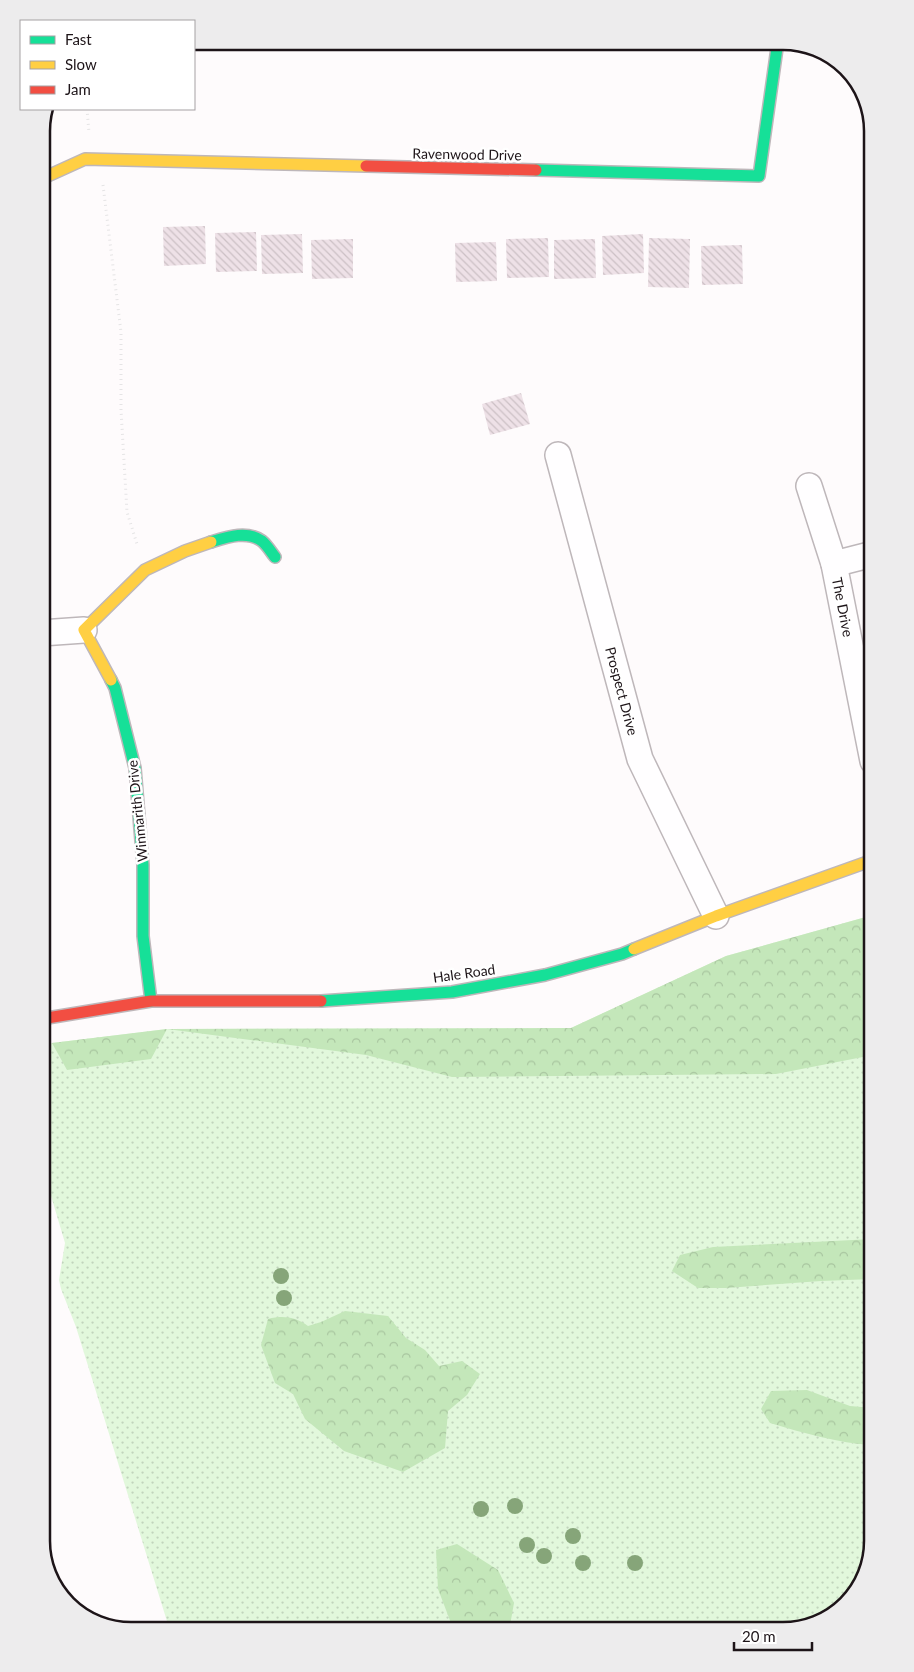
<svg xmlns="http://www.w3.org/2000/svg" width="914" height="1672" viewBox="0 0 914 1672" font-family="Lato,sans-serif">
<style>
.grass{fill:url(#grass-dots)}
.forest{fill:url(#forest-crowns)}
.building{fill:url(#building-back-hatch)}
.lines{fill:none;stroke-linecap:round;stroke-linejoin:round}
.street-casing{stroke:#beb7ba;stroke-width:28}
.fast-casing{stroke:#beb7ba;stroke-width:14}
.slow-casing{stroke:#beb7ba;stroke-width:14}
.jam-casing{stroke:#beb7ba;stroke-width:14}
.path{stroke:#e5e4e5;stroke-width:3;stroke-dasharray:1 4;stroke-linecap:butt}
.street{stroke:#fffeff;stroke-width:25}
.fast{stroke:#16e098;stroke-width:11}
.slow{stroke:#ffcf43;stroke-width:11}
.jam{stroke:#f24e42;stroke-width:11}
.tree{fill:#86a579}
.labels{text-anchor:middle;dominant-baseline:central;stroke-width:5;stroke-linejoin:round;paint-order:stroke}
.street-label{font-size:14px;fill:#1d1418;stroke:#fff}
.rim{fill:none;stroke:#1d1418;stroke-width:2.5}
</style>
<defs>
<pattern id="grass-dots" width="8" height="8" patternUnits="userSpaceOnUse" patternTransform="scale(1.25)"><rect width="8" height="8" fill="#e2f8dc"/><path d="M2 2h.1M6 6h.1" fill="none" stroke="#c1d4bc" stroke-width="1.8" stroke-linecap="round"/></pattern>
<pattern id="forest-crowns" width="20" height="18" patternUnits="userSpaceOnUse" patternTransform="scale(1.25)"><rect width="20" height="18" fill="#c4e7ba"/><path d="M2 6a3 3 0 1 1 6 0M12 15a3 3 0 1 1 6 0" fill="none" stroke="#a8c59f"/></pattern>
<pattern id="building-back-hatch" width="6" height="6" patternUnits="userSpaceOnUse" patternTransform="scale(1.25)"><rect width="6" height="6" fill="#eee1e7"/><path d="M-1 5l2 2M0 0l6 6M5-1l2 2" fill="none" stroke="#ccc0c5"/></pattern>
</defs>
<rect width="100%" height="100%" fill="#fefbfc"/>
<!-- grass -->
<polygon class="grass" points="873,915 873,1541 857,1591 817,1624 783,1631 170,1631 76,1327 61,1289 59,1280 65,1243 41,1162 41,1047 52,1043 167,1029 571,1028 726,956"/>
<!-- forest -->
<g class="forest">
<polygon points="873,915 873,1055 776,1074 452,1077 366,1055 167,1029 151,1059 67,1070 52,1043 167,1029 571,1028 726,956"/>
<polygon points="873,1239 873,1279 821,1281 726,1288 698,1288 672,1271 680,1255 713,1247"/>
<path d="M 345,1311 L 388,1316 L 406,1338 L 425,1350 L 439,1366 L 462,1361 L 480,1374 L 467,1395 L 448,1411 L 445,1448 L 403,1472 L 344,1451 L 305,1419 L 293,1394 L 275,1383 L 261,1345 L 268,1319 C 283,1315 296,1317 308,1326 L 321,1322 Z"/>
<path d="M 807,1390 L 850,1406 L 873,1408 L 873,1445 C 837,1443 804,1433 770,1423 L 761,1409 L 771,1391 Z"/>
<polygon points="457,1544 498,1570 514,1603 509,1631 454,1631 438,1589 436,1550"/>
</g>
<!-- building -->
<g class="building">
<polygon points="205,226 206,264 164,266 163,227"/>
<polygon points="256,232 257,271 216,272 215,233"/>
<polygon points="302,234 303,273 262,274 261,235"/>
<polygon points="643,234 644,273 603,275 602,236"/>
<polygon points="548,238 549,277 507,278 506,239"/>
<polygon points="649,238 690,239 689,288 648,287"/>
<polygon points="353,239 353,278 312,279 311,240"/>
<polygon points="595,239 596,278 554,279 554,240"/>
<polygon points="496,242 497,281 456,282 455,243"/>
<polygon points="742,245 743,284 702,285 701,246"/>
<polygon points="521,393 530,424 490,435 482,404"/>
</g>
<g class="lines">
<!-- street casing -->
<g class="street-casing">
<g id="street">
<polyline points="558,455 640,759 716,916"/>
<polyline points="809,486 834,564 873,761"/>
<polyline points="834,564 873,554"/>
<polyline points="41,633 84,630"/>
</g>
</g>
<!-- fast casing -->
<g class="fast-casing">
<g id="fast">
<polyline points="536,170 759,176 778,41"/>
<path d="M 211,542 C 227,537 247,530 262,541 C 267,545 271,552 275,557"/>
<polyline points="111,680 115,688 135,768 143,865 143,936 151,1001"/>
<polyline points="321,1001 452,992 545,975 622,954 634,949"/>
</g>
</g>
<!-- slow casing -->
<g class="slow-casing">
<g id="slow">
<polyline points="41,179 85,159 366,166"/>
<polyline points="111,680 84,630 145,570 185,551 211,542"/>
<polyline points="634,949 716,916 873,860"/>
</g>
</g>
<!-- jam casing -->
<g class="jam-casing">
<g id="jam">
<polyline points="366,166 536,170"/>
<polyline points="41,1019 151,1001 321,1001"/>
</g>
</g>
<!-- path -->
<g class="path">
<polyline points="87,109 89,133"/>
<polyline points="103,185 121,332 121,410 127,512 137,544"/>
</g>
<!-- street -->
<use href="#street" class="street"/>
<!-- fast -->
<use href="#fast" class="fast"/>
<!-- slow -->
<use href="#slow" class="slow"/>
<!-- jam -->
<use href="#jam" class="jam"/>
</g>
<!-- trees -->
<g class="tree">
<circle cx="281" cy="1276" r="8"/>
<circle cx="284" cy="1298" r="8"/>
<circle cx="515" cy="1506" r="8"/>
<circle cx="481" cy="1509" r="8"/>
<circle cx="573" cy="1536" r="8"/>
<circle cx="527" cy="1545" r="8"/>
<circle cx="544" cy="1556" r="8"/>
<circle cx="583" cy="1563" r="8"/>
<circle cx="635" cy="1563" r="8"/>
</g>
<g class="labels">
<!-- street labels -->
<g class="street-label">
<text transform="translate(467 154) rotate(1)">Ravenwood Drive</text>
<text transform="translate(843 607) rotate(79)">The Drive</text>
<text transform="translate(622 691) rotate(75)">Prospect Drive</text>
<text transform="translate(137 811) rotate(-96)">Winmarith Drive</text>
<text transform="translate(464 973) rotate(-8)">Hale Road</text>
</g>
</g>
<!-- crop -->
<path d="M0 0H914V1672H0ZM131 50H783A81 81 0 0 1 864 131V1541A81 81 0 0 1 783 1622H131A81 81 0 0 1 50 1541V131A81 81 0 0 1 131 50Z" fill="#edeced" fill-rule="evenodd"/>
<path class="rim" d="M131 50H783A81 81 0 0 1 864 131V1541A81 81 0 0 1 783 1622H131A81 81 0 0 1 50 1541V131A81 81 0 0 1 131 50Z"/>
<!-- legend -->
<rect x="20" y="20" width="175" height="90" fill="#ffffff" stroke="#a5a1a3"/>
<rect x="30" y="36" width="25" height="8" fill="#16e098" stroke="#a5a1a3"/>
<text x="65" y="45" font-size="15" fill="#1d1418">Fast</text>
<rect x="30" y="61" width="25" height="8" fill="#ffcf43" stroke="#a5a1a3"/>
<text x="65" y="70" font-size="15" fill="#1d1418">Slow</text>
<rect x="30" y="86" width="25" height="8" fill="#f24e42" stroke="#a5a1a3"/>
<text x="65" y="95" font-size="15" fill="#1d1418">Jam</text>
<!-- scale -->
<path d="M734 1642v8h78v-8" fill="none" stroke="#1d1418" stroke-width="2.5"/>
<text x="742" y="1642" font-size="15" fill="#1d1418" stroke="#ffffff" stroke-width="4" paint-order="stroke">20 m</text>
</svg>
